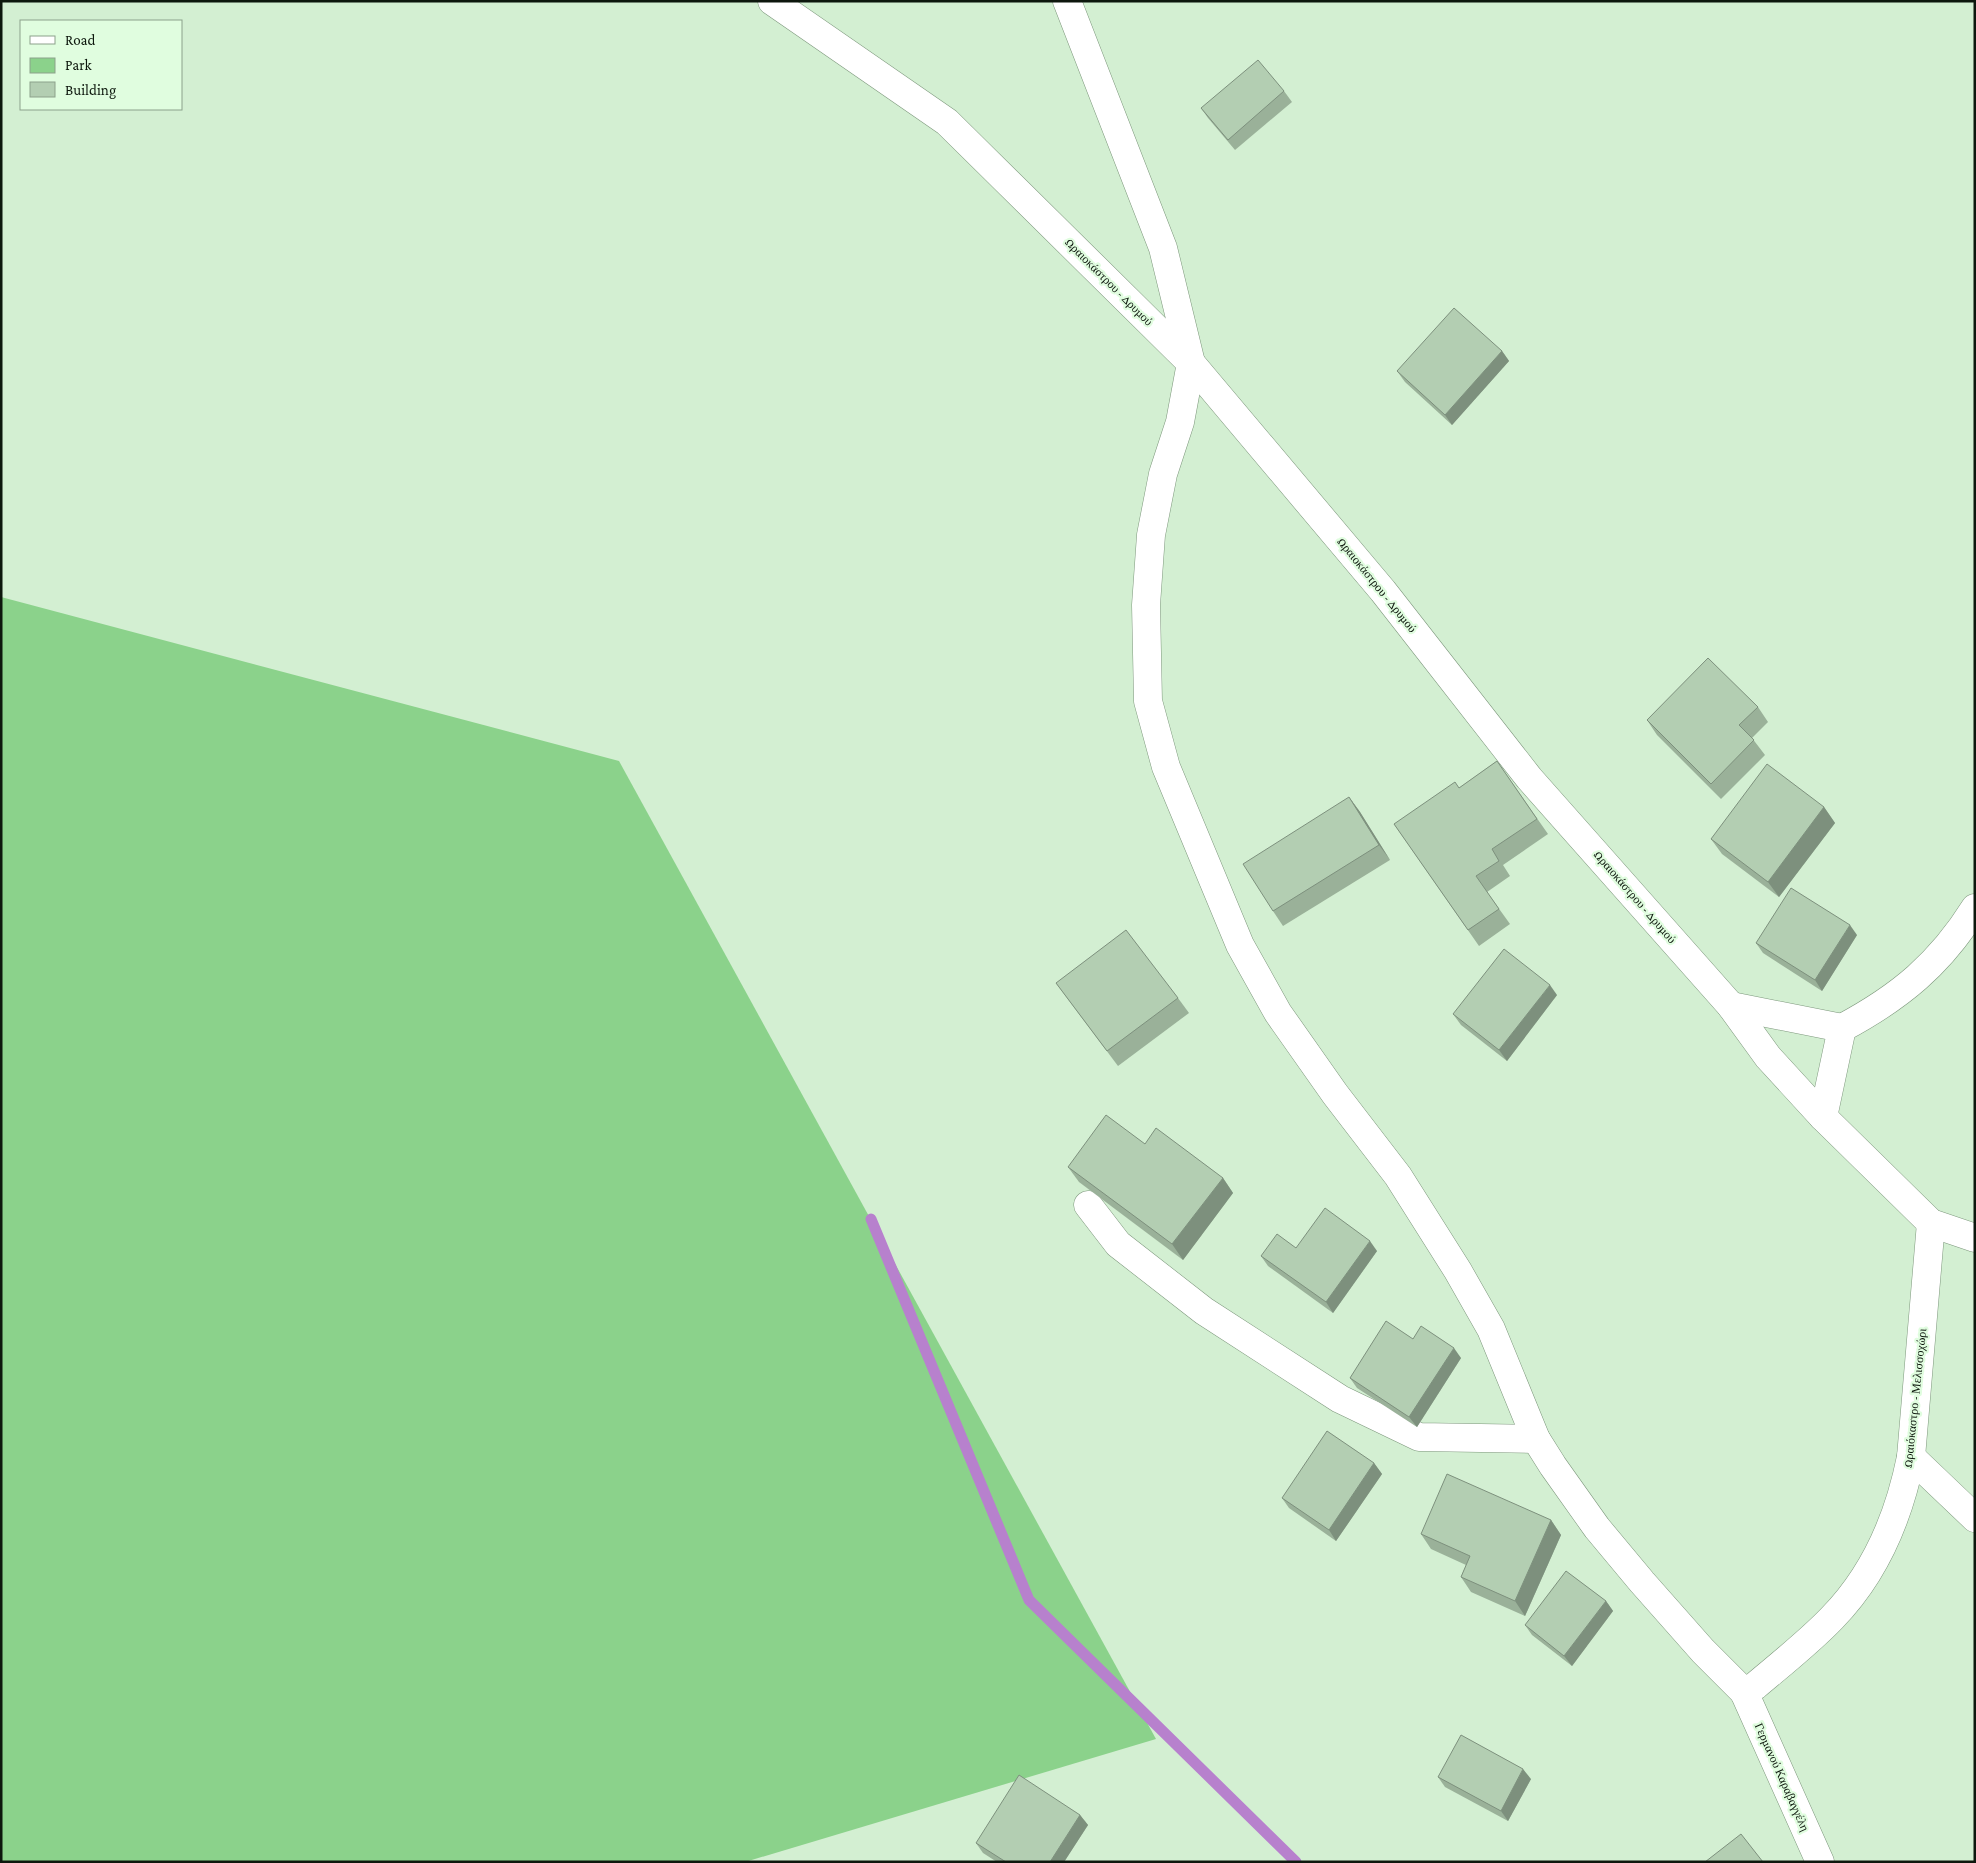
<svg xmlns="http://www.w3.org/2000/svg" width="1976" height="1863" viewBox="0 0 1976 1863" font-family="'Crimson Pro',serif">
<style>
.green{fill:#8bd28b}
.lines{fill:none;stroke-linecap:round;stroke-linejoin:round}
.stream{stroke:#b781cd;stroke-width:11}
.minor-casing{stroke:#7d977c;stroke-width:29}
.major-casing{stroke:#7d977c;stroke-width:29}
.minor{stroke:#fff;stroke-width:28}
.major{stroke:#fff;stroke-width:28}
.wall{fill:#9ab199}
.shaded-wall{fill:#7d907d}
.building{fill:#b3ceb2;stroke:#7d907d}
.labels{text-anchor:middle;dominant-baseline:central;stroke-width:4.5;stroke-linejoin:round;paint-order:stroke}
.street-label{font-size:12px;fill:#0d170d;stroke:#e0fddf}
</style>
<rect width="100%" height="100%" fill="#d3efd2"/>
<!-- green -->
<polygon class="green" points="1,597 619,761 1156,1739 745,1862 1,1862"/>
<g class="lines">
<!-- stream -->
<polyline class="stream" points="871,1219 1029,1600 1296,1862"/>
<!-- minor casing -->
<g class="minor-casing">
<g id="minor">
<polyline points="1067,1 1163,248 1191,363 1180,422 1163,474 1151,535 1146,605 1148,701 1166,767 1240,945 1278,1013 1335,1094 1398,1176 1458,1271 1491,1329 1536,1439 1553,1466 1597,1528 1642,1582 1703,1651 1744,1692"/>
<polyline points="1731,1006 1842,1028 1823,1117"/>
<path d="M 1842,1028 C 1900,997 1940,964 1975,908"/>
<polyline points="1088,1205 1118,1244 1204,1311 1340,1399 1419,1437 1536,1439"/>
<polyline points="1911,1457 1975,1518"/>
</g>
</g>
<!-- major casing -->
<g class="major-casing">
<g id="major">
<polyline points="772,1 947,122 1191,363 1383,591 1529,778 1731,1006 1768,1057 1823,1117 1931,1223 1975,1238"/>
<path d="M 1820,1862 L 1744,1692 L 1755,1686 C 1781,1664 1809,1642 1832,1618 C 1876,1573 1899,1517 1911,1457 L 1931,1223"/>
</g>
</g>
<!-- minor -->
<use href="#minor" class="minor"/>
<!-- major -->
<use href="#major" class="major"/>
</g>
<!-- wall -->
<g class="wall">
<polygon points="1284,91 1292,102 1235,150 1208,118 1201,108"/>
<polygon points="1502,351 1509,361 1452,425 1405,382 1397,371"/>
<polygon points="1758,707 1768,722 1752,738 1765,755 1721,799 1657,735 1647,720"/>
<polygon points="1497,761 1548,834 1503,865 1510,876 1487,892 1510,924 1479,946 1394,824 1459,788"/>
<polygon points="1349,797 1360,812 1390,860 1283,926 1273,911"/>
<polygon points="1824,807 1835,823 1779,897 1722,854 1711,839"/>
<polygon points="1857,935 1822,991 1763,953 1756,943"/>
<polygon points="1056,983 1178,998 1189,1013 1118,1066"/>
<polygon points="1557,995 1507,1061 1461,1025 1453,1014"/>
<polygon points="1068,1167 1223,1178 1233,1193 1183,1260 1079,1182"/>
<polygon points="1296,1248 1377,1251 1333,1313 1268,1266 1261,1256"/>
<polygon points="1413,1339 1461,1358 1417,1427 1357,1388 1350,1378"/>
<polygon points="1374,1463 1382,1474 1336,1541 1289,1508 1282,1498"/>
<polygon points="1551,1520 1561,1535 1525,1616 1471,1592 1461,1577 1466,1565 1431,1549 1421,1534"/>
<polygon points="1606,1601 1613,1611 1572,1666 1532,1635 1525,1625"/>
<polygon points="1438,1777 1531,1779 1508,1821 1445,1787"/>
<polygon points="1080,1815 1088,1825 1064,1862 997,1862 983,1853 976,1843"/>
</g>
<!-- shaded-wall -->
<g class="shaded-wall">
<polygon points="1502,351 1509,361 1452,425 1445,415"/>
<polygon points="1349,797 1360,812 1390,860 1379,845"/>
<polygon points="1824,807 1835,823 1779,897 1768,882"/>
<polygon points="1850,925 1857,935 1822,991 1815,980"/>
<polygon points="1550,985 1557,995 1507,1061 1499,1050"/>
<polygon points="1223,1178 1233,1193 1183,1260 1172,1244"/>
<polygon points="1370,1241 1377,1251 1333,1313 1326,1302"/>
<polygon points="1454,1348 1461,1358 1417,1427 1409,1417"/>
<polygon points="1374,1463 1382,1474 1336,1541 1329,1530"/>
<polygon points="1551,1520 1561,1535 1525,1616 1515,1601"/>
<polygon points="1606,1601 1613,1611 1572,1666 1564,1656"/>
<polygon points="1523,1769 1531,1779 1508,1821 1501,1811"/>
<polygon points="1080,1815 1088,1825 1064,1862 1050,1862"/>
</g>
<!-- building -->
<g class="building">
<polygon points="1258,60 1284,91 1228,140 1201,108"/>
<polygon points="1454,308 1502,351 1445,415 1397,371"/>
<polygon points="1708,658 1758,707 1739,725 1754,740 1711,784 1647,720"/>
<polygon points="1497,761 1537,819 1492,849 1499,861 1476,876 1499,909 1468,930 1394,824 1455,782 1459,788"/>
<polygon points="1767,764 1824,807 1768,882 1711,839"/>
<polygon points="1349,797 1379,845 1273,911 1243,864"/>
<polygon points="1791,888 1850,925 1815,980 1756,943"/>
<polygon points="1126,930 1178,998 1107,1051 1056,983"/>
<polygon points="1504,949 1550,985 1499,1050 1453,1014"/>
<polygon points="1106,1115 1145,1144 1156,1128 1223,1178 1172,1244 1068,1167"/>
<polygon points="1325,1208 1370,1241 1326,1302 1261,1256 1277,1234 1296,1248"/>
<polygon points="1386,1321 1413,1339 1421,1326 1454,1348 1409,1417 1350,1378"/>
<polygon points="1327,1431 1374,1463 1329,1530 1282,1498"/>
<polygon points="1447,1474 1551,1520 1515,1601 1461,1577 1470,1556 1421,1534"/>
<polygon points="1566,1571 1606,1601 1564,1656 1525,1625"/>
<polygon points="1461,1735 1523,1769 1501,1811 1438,1777"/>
<polygon points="1019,1775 1080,1815 1050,1862 1006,1862 976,1843"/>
<polygon points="1741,1834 1763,1862 1705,1862"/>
</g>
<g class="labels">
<!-- street labels -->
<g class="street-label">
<text transform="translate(1109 282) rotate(45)">Ωραιοκάστρου - Δρυμού</text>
<text transform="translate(1377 585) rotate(51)">Ωραιοκάστρου - Δρυμού</text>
<text transform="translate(1635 897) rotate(49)">Ωραιοκάστρου - Δρυμού</text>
<text transform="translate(1915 1398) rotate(-84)">Ωραιόκαστρο - Μελισσοχώρι</text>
<text transform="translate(1782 1777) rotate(66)">Γερμανού Καραβαγγέλη</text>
</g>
</g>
<!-- border -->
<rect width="1976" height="1863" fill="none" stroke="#0d170d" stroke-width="5"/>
<!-- legend -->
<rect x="20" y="20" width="162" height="90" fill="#e0fddf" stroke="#8ca18b"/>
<rect x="30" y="36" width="25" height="8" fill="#ffffff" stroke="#8ca18b"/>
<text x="65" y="45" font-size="15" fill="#0d170d">Road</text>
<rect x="30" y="58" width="25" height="15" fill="#8bd28b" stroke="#8ca18b"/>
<text x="65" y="70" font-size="15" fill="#0d170d">Park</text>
<rect x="30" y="82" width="25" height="15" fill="#b3ceb2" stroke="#8ca18b"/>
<text x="65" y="95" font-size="15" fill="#0d170d">Building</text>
</svg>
